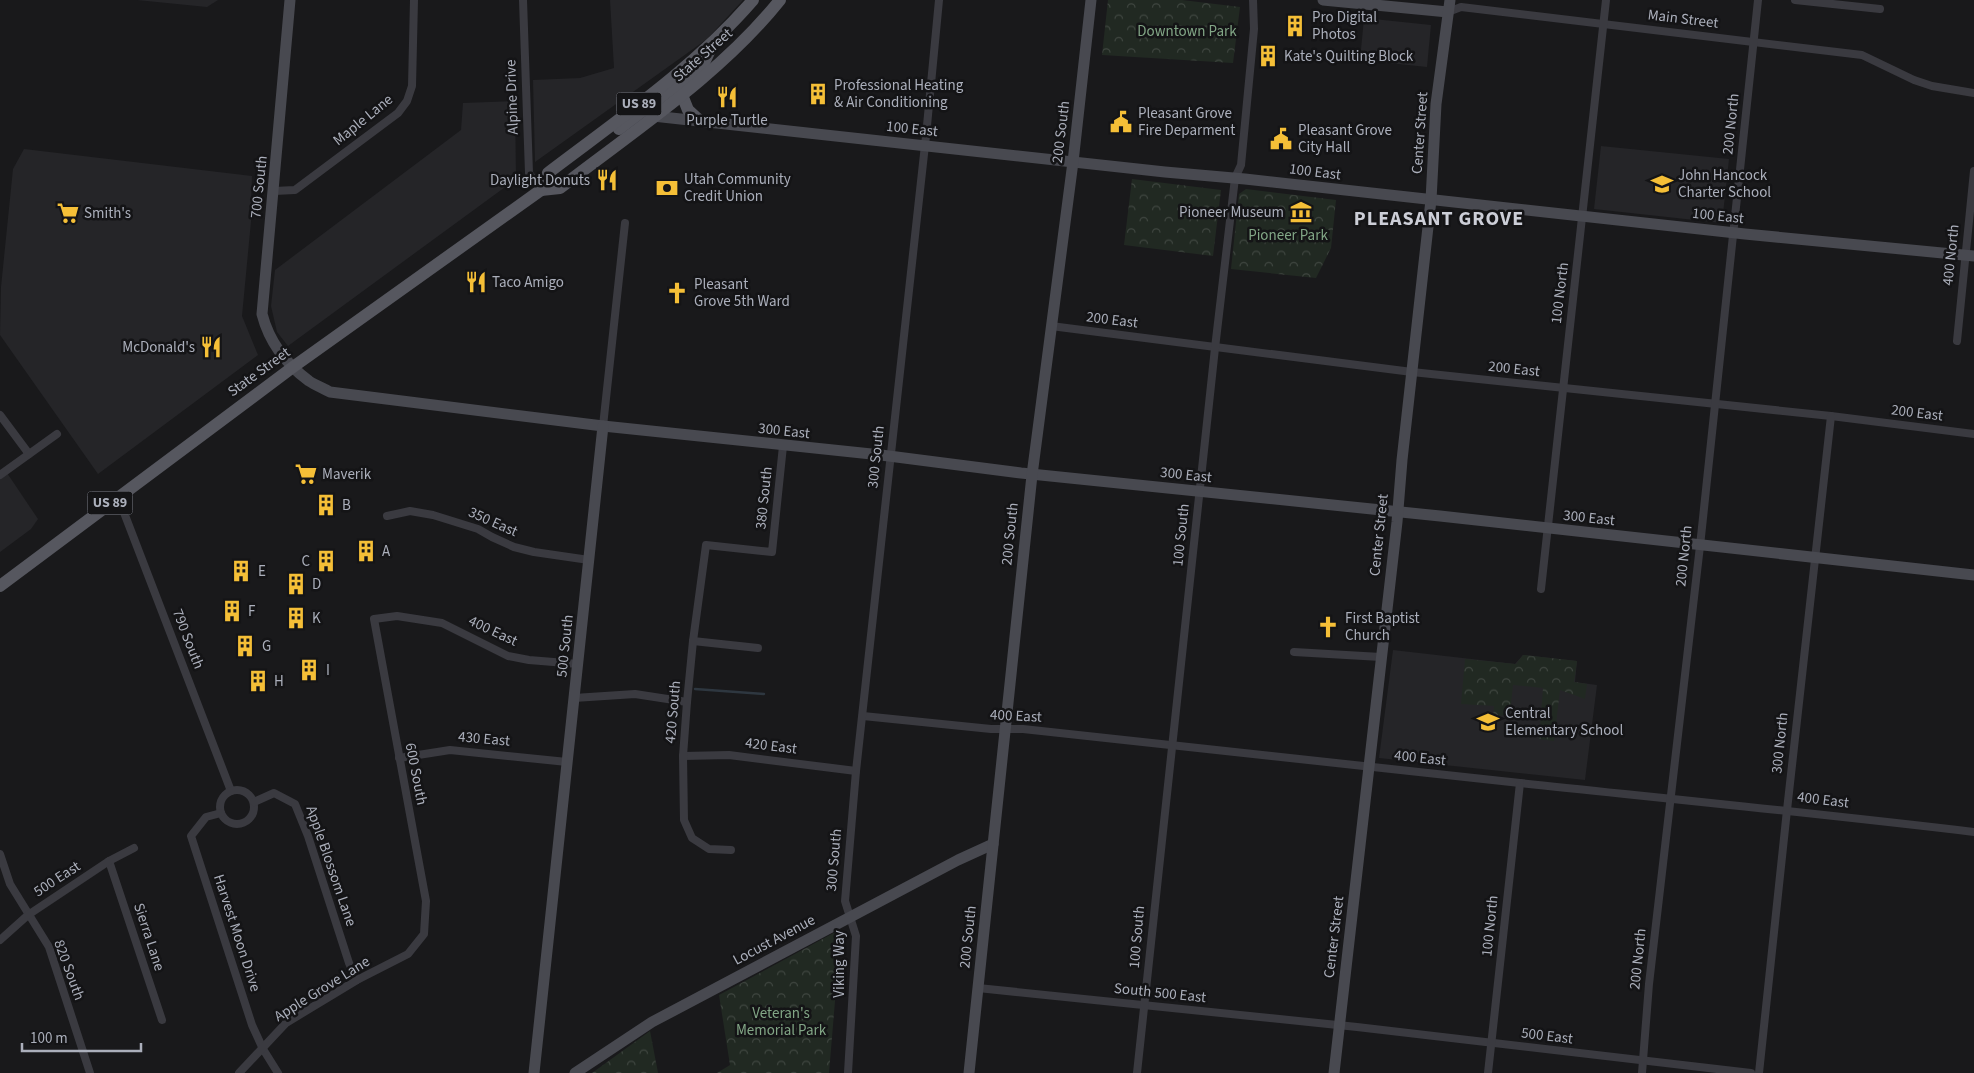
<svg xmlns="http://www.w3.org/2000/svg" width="1974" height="1073" viewBox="0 0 1974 1073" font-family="'Source Sans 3',sans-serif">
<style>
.built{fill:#252528}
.park{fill:url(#park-crowns)}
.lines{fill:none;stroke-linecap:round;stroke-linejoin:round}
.stream{stroke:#2e3740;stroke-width:2.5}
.street{stroke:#3a3a40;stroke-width:8}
.secondary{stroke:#484950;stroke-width:11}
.primary{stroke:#56575f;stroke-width:12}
.labels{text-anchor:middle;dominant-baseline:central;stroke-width:5;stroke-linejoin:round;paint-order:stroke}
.shield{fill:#141416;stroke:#7e808a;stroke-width:1}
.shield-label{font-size:14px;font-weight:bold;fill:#abafbb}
.poi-label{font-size:15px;fill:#abafbb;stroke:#141416;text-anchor:start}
.street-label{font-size:15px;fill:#abafbb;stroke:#141416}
.park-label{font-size:15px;fill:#82a686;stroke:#141416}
.district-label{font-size:20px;font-weight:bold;letter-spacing:1px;fill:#ccced7;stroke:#141416}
</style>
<defs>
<pattern id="park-crowns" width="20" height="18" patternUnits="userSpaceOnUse" patternTransform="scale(1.25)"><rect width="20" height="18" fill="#212922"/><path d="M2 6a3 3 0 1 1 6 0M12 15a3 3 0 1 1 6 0" fill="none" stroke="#3f4640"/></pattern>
</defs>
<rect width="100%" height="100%" fill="#19191b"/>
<!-- built -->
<g class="built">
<polygon points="137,0 218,0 207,7"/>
<polygon points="610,0 743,0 707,39 535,162 533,80 580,78 614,68"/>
<polygon points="1364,18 1431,25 1427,67 1360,60"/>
<polygon points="515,101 516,179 288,346 277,332 271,306 275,270 461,130 463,103"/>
<polygon points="1601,146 1729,159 1722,223 1594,209"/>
<polygon points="24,149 252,176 251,202 252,211 242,316 258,355 98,474 0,335 1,287 13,169"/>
<polygon points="7,473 38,519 31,529 0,552 0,478"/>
<polygon points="1393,650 1515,664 1523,655 1577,661 1575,682 1597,685 1585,780 1379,758"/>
</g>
<!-- park -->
<g class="park">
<polygon points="1108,0 1182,0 1240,7 1233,63 1102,55"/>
<polygon points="1132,179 1221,190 1213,256 1124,245"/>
<polygon points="1246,189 1336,200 1331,248 1316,278 1231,269 1239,194"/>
<polygon points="1523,655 1577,661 1574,682 1587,684 1585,699 1560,690 1554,741 1539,739 1543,688 1513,685 1510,713 1493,718 1494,706 1461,704 1465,659 1516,664"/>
<polygon points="841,929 829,1073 717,1073 730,1065 719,995"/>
<polygon points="650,1031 658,1073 592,1073"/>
</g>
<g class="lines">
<!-- stream -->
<polyline class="stream" points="695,689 764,694"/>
<!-- street -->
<g class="street">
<polyline points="523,0 529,173 541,190"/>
<polyline points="1795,0 1880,9"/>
<polyline points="1448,12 1461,7 1862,55 1914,80 1932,86 1974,93"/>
<polyline points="274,191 295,190 398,113 407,101 412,86 414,0"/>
<polyline points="1051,326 1412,372 1831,416 1974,434"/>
<polyline points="1957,341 1974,171"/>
<polyline points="0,415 29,454"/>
<polyline points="603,426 625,223"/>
<polyline points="0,475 57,434"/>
<polyline points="118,497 231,791"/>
<polyline points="387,516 410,511 433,515 478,529 492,537 514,547 534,552 589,560"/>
<polyline points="1541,589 1606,0"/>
<polyline points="693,641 758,648"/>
<polyline points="1294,652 1381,657"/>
<polyline points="574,698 635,694 687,702"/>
<path d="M 863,716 L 991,729 L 1023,729 C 1189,747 1354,765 1520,783 C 1672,799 1823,814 1974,832"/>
<polyline points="683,756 729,755 856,771"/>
<polyline points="399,758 450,750 567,762"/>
<circle cx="237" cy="807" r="17"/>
<polyline points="254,802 274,793 295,804 308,836 349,963 357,980"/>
<polyline points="221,813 206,817 191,836 252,1025 263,1049 278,1073"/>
<polyline points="731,850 709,849 692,838 684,820 683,756 687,702 693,641 706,545 772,552 783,446"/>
<polyline points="0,854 10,884 49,947 90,1073"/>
<polyline points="109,861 162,1020"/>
<polyline points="0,940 28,915 109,861 134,848"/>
<polyline points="978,988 1357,1027 1751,1073"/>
<polyline points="239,1073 286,1023 357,980 408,954 424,934 426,901 374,619 397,616 442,623 508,656 529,660 578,664"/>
<polyline points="848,1073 856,936 845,901 856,771 926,136 939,0"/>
<polyline points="1137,1073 1215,348 1235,178 1241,165 1254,29 1253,0"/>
<polyline points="1488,1073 1520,783"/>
<polyline points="1642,1073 1649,984 1700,546 1758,0"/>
<polyline points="1759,1073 1787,810 1831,416"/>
</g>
<!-- secondary -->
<g class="secondary">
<path d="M 290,0 L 262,314 C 269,341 286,364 309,381 C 315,385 323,388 330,392 L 603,426 L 881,455 L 1021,473 L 1440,516 L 1974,575"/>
<polyline points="1323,0 1448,12"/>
<polyline points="653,116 1165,172 1245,179 1745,234 1974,256"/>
<polyline points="534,1073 603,426"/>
<polyline points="575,1073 652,1022 958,860 993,844"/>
<polyline points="969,1073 1032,475 1073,162 1091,0"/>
<polyline points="1334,1073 1397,522 1402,460 1431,200 1436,104 1450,0"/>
</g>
<!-- primary -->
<g class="primary">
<polyline points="682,95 688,110 700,121"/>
<polyline points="619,129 703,65 711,48"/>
<path d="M 541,190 L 560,188 C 635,130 721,74 780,0"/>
<path d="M 0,586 L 293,367 L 541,190 L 548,173 C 619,119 694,68 753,0"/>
</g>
</g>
<!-- icons -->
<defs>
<g id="building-bare" transform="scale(1.725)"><path d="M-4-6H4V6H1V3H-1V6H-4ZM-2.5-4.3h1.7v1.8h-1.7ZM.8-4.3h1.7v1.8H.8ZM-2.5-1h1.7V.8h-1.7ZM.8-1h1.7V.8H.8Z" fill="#f5bf37" stroke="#141416" stroke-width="2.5" paint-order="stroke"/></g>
<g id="restaurant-bare" transform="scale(1.725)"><path d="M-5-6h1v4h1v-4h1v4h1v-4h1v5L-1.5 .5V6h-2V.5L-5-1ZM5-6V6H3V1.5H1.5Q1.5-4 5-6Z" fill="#f5bf37" stroke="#141416" stroke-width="2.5" paint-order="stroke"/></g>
<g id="civic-bare" transform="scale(1.725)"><path d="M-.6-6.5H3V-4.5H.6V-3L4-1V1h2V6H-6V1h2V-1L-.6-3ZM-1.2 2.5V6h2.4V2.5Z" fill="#f5bf37" stroke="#141416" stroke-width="2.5" paint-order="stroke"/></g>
<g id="school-bare" transform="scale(1.725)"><path d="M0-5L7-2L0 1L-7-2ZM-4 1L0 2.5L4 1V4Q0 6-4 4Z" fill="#f5bf37" stroke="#141416" stroke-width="2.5" paint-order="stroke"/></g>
<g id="bank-bare" transform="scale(1.725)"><path d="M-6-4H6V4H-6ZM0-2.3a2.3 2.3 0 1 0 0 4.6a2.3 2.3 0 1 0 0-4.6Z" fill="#f5bf37" stroke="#141416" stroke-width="2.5" paint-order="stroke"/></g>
<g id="museum-bare" transform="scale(1.725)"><path d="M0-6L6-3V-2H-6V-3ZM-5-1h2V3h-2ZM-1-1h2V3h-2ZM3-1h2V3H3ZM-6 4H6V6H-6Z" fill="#f5bf37" stroke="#141416" stroke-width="2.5" paint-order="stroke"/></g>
<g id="supermarket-bare" transform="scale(1.725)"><path d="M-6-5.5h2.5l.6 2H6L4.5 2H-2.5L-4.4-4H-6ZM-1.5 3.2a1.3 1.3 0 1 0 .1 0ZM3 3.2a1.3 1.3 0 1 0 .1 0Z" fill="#f5bf37" stroke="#141416" stroke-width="2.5" paint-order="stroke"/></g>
<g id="church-bare" transform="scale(1.725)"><path d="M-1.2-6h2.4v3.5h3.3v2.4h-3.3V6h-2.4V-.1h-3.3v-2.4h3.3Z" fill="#f5bf37" stroke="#141416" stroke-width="2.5" paint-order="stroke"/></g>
</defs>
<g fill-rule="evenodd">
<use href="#building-bare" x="1295" y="26"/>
<use href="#building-bare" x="1268" y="56"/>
<use href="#building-bare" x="818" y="94"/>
<use href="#restaurant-bare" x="727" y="97"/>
<use href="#civic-bare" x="1121" y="122"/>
<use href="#civic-bare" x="1281" y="139"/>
<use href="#restaurant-bare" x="607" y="180"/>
<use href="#school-bare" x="1662" y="184"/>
<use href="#bank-bare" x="667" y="188"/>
<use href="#museum-bare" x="1301" y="212"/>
<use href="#supermarket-bare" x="68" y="213"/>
<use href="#restaurant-bare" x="476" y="282"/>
<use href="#church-bare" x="677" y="293"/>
<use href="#restaurant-bare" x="211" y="347"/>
<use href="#supermarket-bare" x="306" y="474"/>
<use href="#building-bare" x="326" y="505"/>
<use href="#building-bare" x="366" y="551"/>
<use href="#building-bare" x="326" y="561"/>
<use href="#building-bare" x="241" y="571"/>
<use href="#building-bare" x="296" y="584"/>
<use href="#building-bare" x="232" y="611"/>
<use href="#building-bare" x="296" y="618"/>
<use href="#church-bare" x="1328" y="627"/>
<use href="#building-bare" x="245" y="646"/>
<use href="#building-bare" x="309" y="670"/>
<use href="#building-bare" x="258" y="681"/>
<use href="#school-bare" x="1488" y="722"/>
</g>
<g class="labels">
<!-- shield labels -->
<g class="shield">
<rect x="616.5" y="92.5" width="45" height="23" rx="4"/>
<rect x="87.5" y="491.5" width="45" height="23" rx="4"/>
</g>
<g class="shield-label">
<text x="639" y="104">US 89</text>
<text x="110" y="503">US 89</text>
</g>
<!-- poi labels -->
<g class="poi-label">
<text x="1312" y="17">Pro Digital<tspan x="1312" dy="17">Photos</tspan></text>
<text x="1284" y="56">Kate's Quilting Block</text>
<text x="834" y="85">Professional Heating<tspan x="834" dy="17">&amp; Air Conditioning</tspan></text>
<text x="1138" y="113">Pleasant Grove<tspan x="1138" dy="17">Fire Deparment</tspan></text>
<text x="727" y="120" text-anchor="middle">Purple Turtle</text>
<text x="1298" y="130">Pleasant Grove<tspan x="1298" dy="17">City Hall</tspan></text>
<text x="1678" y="175">John Hancock<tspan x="1678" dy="17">Charter School</tspan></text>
<text x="684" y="179">Utah Community<tspan x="684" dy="17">Credit Union</tspan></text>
<text x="590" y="180" text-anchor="end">Daylight Donuts</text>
<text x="1284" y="212" text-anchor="end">Pioneer Museum</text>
<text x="84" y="213">Smith's</text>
<text x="492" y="282">Taco Amigo</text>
<text x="694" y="284">Pleasant<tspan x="694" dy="17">Grove 5th Ward</tspan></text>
<text x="195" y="347" text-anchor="end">McDonald's</text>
<text x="322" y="474">Maverik</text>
<text x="342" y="505">B</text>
<text x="382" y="551">A</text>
<text x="310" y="561" text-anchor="end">C</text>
<text x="258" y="571">E</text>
<text x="312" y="584">D</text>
<text x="248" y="611">F</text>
<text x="312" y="618">K</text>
<text x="1345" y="618">First Baptist<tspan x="1345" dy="17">Church</tspan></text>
<text x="262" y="646">G</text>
<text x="326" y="670">I</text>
<text x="274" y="681">H</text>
<text x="1505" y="713">Central<tspan x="1505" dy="17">Elementary School</tspan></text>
</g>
<!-- street labels -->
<g class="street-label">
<text transform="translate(1683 19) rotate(7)">Main Street</text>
<text transform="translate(703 55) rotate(-41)">State Street</text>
<text transform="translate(512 97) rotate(-92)">Alpine Drive</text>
<text transform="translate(363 120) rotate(-39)">Maple Lane</text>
<text transform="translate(1731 124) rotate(-84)">200 North</text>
<text transform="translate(912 129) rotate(6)">100 East</text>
<text transform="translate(1061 132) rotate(-83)">200 South</text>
<text transform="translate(1420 133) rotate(-86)">Center Street</text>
<text transform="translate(1315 172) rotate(7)">100 East</text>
<text transform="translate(259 187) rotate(-84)">700 South</text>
<text transform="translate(1718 216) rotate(6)">100 East</text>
<text transform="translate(1951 255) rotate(-84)">400 North</text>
<text transform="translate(1560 293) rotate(-83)">100 North</text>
<text transform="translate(1112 320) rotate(7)">200 East</text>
<text transform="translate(1514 369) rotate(6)">200 East</text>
<text transform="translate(259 372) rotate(-36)">State Street</text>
<text transform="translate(1917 413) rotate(7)">200 East</text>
<text transform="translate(784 431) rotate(6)">300 East</text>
<text transform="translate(876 457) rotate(-84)">300 South</text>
<text transform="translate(1186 475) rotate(6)">300 East</text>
<text transform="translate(764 498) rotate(-84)">380 South</text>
<text transform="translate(1589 518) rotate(6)">300 East</text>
<text transform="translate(493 522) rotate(24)">350 East</text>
<text transform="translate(1010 534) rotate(-84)">200 South</text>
<text transform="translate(1181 535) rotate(-84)">100 South</text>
<text transform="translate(1379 535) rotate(-84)">Center Street</text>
<text transform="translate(1684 556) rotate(-84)">200 North</text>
<text transform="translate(493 631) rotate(25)">400 East</text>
<text transform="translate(188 639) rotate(69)">790 South</text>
<text transform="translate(565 646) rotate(-84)">500 South</text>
<text transform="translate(673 712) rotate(-85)">420 South</text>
<text transform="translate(1016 716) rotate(3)">400 East</text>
<text transform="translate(484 739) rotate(5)">430 East</text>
<text transform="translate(1780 743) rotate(-84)">300 North</text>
<text transform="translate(771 746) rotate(7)">420 East</text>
<text transform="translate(1420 758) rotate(6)">400 East</text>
<text transform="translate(416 774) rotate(79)">600 South</text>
<text transform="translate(1823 800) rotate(7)">400 East</text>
<text transform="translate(834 860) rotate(-85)">300 South</text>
<text transform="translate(331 866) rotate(71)">Apple Blossom Lane</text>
<text transform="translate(57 879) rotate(-33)">500 East</text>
<text transform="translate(1490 926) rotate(-84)">100 North</text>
<text transform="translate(237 933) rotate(72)">Harvest Moon Drive</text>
<text transform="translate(149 937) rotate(72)">Sierra Lane</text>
<text transform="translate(968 937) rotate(-84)">200 South</text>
<text transform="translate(1137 937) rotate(-85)">100 South</text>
<text transform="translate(1334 937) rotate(-83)">Center Street</text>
<text transform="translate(774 940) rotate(-28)">Locust Avenue</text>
<text transform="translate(1638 959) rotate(-84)">200 North</text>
<text transform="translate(839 964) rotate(-90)">Viking Way</text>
<text transform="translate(69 970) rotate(70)">820 South</text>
<text transform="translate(322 989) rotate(-32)">Apple Grove Lane</text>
<text transform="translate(1160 993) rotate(6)">South 500 East</text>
<text transform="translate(1547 1036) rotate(7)">500 East</text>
</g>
<!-- park labels -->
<g class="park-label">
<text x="1187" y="31">Downtown Park</text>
<text x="1288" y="235">Pioneer Park</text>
<text x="781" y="1013">Veteran's<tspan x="781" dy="17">Memorial Park</tspan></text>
</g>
<!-- district labels -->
<g class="district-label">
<text x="1439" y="219">PLEASANT GROVE</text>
</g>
</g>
<!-- scale -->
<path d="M22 1043v8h119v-8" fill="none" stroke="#abafbb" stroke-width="2.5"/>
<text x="30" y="1043" font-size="15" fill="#abafbb" stroke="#141416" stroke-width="4" paint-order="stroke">100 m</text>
</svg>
